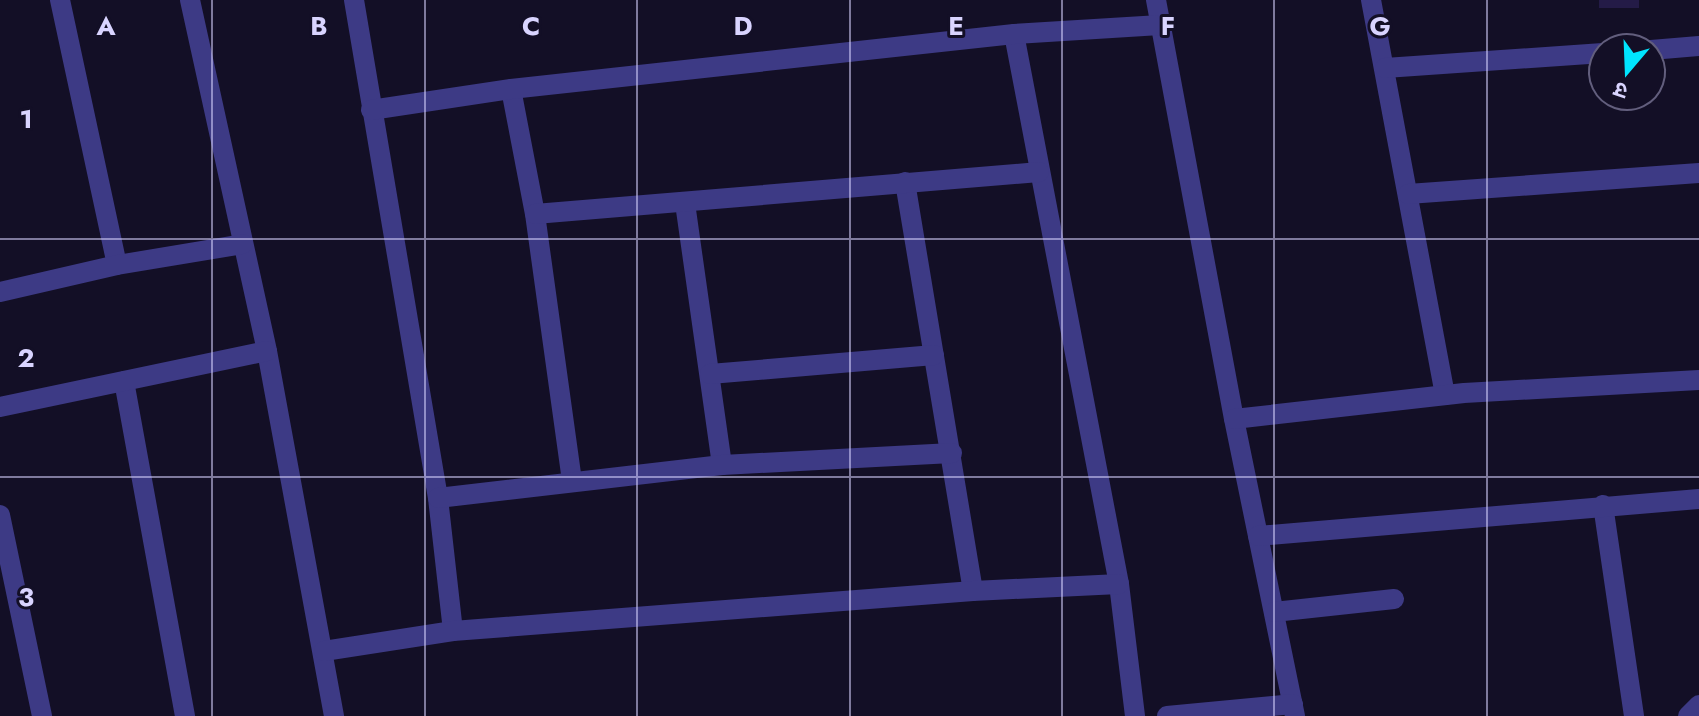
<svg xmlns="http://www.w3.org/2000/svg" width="1699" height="716" viewBox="0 0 1699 716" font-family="Jost,'Noto Sans Devanagari',sans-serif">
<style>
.building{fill:#241b47}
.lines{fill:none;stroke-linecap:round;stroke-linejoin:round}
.street{stroke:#3d3a85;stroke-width:20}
.grid{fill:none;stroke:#d9d4ff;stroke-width:2;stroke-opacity:0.55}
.grid-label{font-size:26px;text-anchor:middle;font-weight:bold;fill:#d9d4ff;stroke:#130f26;stroke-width:6;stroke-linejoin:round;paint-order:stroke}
</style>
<rect width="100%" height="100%" fill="#130f26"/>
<!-- building -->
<rect class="building" x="1599" y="0" width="40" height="8"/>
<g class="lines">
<!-- street -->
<g class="street">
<polyline points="60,0 117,265"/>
<polyline points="190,0 267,351 334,716"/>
<polyline points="354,0 438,498 453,631"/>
<polyline points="1156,0 1234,419 1295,716"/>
<polyline points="1371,0 1445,395"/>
<polyline points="1014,34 1119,584 1135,716"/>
<polyline points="1651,50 1699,46"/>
<polyline points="1385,68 1603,53"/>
<polyline points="511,89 535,214 572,481"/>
<polyline points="371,110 511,89 1014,34 1160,25"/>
<polyline points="905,182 973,591"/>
<polyline points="1408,194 1699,173"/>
<polyline points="685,203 722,465"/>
<polyline points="535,214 1039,172"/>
<polyline points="0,292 117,265 243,244"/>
<polyline points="710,374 934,355"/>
<polyline points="124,381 185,716"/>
<polyline points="0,407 267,351"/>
<polyline points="1234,419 1464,393 1699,380"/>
<polyline points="438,498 722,465 952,453"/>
<polyline points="1603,505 1634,716"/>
<polyline points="0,515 42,716"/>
<polyline points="1258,536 1699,499"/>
<polyline points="1274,612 1394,599"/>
<polyline points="324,651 453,631 973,591 1119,584"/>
<polyline points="1167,716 1293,704"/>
<polyline points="1688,716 1699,705"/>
</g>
</g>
<!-- grid -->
<path class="grid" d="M 212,0 L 212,716M 425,0 L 425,716M 637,0 L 637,716M 850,0 L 850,716M 1062,0 L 1062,716M 1274,0 L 1274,716M 1487,0 L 1487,716M 0,239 L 1699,239M 0,477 L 1699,477"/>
<g class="grid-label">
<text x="106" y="35">A</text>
<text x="319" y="35">B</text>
<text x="531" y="35">C</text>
<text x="743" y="35">D</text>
<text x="956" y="35">E</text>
<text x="1168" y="35">F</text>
<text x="1380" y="35">G</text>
<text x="26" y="128">1</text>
<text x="26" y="367">2</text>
<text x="26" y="606">3</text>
</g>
<!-- north arrow -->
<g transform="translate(1627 72) rotate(199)"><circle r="38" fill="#130f26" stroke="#625e7d" stroke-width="2"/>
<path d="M0-6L14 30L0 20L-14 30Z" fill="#00e5ff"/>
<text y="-12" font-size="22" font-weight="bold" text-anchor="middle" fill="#d9d4ff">उ</text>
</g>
</svg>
